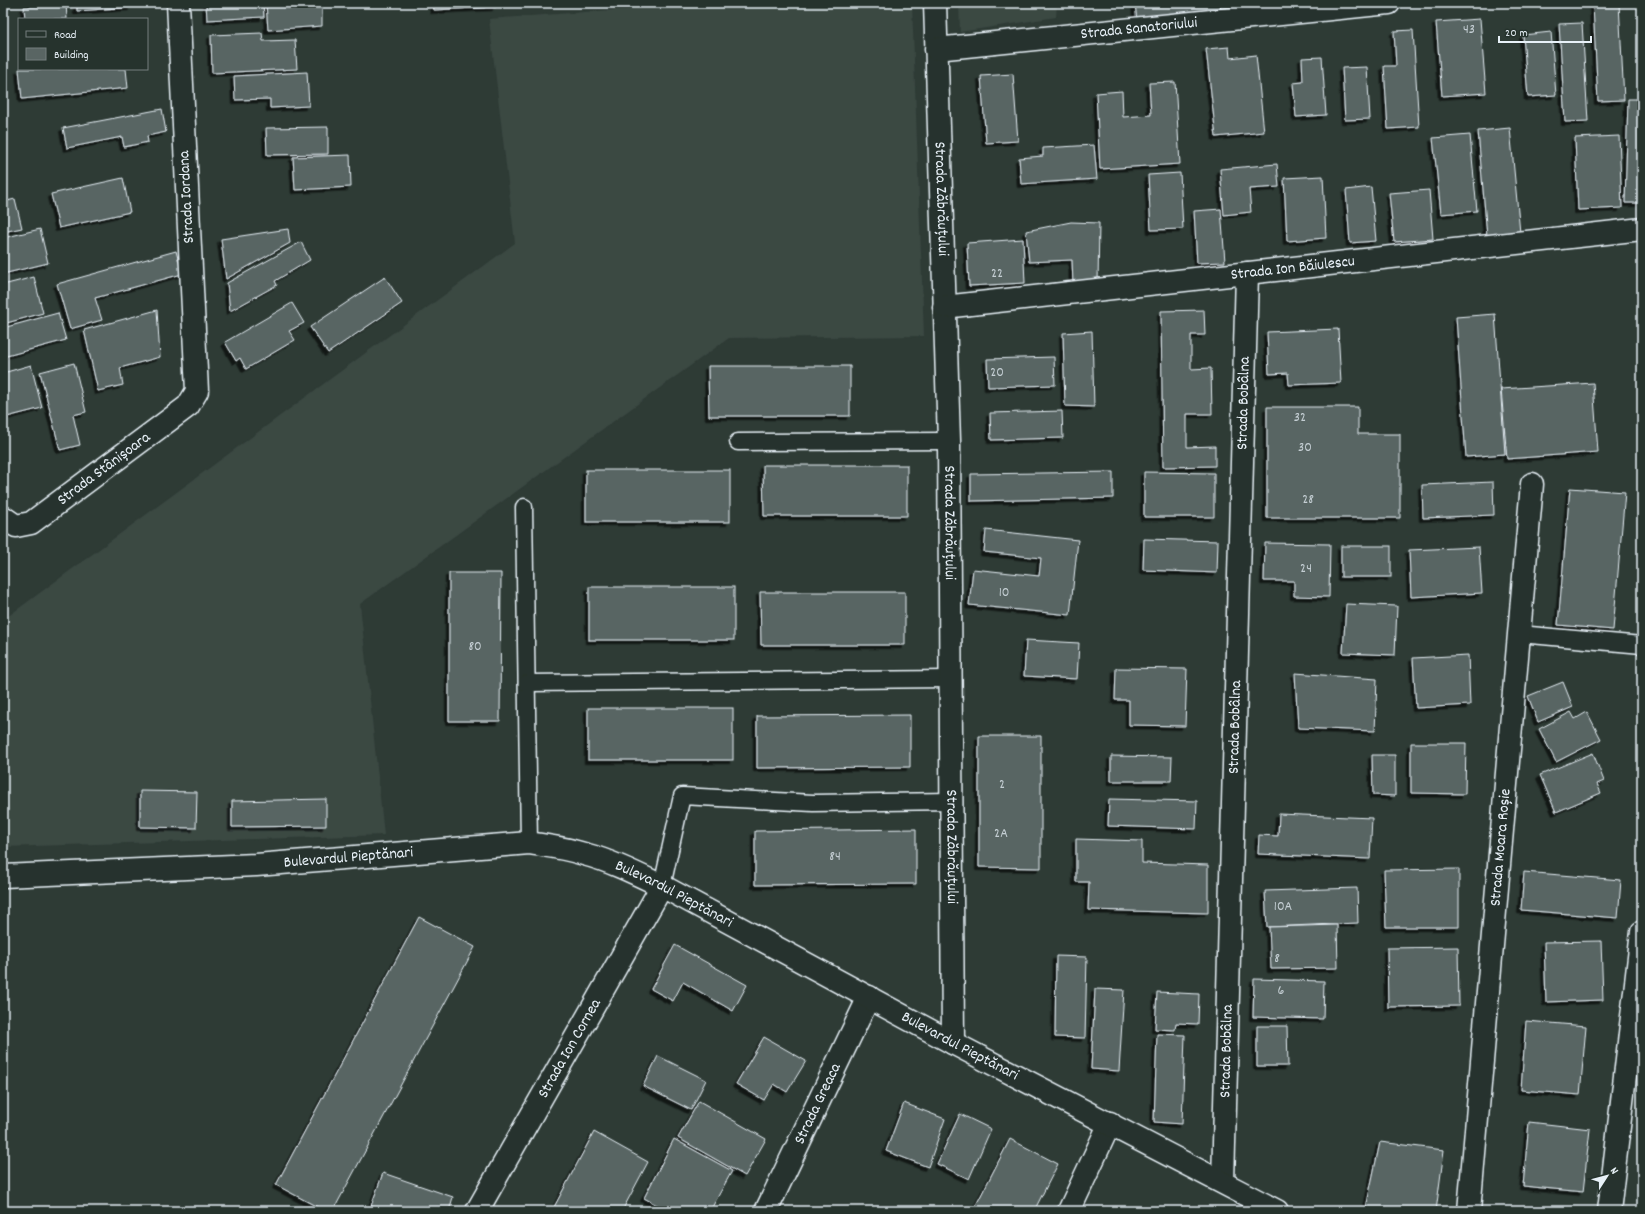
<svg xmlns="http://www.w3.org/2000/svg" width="1645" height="1214" viewBox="0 0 1645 1214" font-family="Dekko,sans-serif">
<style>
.built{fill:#3b4843}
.building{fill:#596563;stroke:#e8f1f8;filter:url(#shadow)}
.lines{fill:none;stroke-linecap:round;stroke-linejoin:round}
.lane-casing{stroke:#e8f1f8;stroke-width:19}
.street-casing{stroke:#e8f1f8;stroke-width:25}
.secondary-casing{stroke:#e8f1f8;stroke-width:25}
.lane{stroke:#26332d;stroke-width:16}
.street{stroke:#26332d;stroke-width:22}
.secondary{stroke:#26332d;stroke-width:22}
.labels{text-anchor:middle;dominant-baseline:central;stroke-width:3;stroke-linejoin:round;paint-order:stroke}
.number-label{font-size:14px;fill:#c4ced3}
.street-label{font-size:16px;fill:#e8f1f8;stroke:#26332d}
</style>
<defs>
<filter id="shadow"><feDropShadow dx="-3.5" dy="3.5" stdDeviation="0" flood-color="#0009"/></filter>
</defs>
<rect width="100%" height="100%" fill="#2e3b35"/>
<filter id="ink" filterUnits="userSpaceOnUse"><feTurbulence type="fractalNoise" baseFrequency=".025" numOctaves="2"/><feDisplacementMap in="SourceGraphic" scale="8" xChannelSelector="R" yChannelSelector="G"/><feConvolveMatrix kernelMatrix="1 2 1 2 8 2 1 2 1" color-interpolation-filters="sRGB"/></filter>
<g filter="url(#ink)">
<!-- built -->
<g class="built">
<polygon points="707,3 912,3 924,336 729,338 360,604 384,835 3,847 3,620 515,243 489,19"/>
<polygon points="959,3 1057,3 1056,17 960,32"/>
</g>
<!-- building -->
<g class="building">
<polygon points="42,3 66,3 67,19 25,19 24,7 42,6"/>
<polygon points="77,3 131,3 132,7 77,11"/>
<polygon points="206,3 263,3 264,17 207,20"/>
<polygon points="266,3 322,3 322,26 268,30"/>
<polygon points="433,3 496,3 496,7 434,10"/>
<polygon points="1135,3 1220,3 1221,13 1137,21"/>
<polygon points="1619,3 1624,100 1598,101 1593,5"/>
<polygon points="1480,19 1486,93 1442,96 1436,22"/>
<polygon points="1582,23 1588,121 1565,122 1559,24"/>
<polygon points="1413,30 1419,127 1388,129 1384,66 1396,66 1394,31"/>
<polygon points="1551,32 1556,95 1528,97 1523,35"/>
<polygon points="262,33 263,41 295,40 297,69 212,73 211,35"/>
<polygon points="1229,47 1230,58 1256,55 1264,132 1216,137 1206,49"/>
<polygon points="1322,57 1326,115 1296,117 1293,83 1303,82 1302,58"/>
<polygon points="1367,67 1370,119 1345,120 1342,68"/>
<polygon points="19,69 126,69 128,88 22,99"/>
<polygon points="307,72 309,106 270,108 270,99 235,100 234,76"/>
<polygon points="1013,74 1018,141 986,143 981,76"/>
<polygon points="1175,82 1180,164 1100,169 1096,93 1122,91 1123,117 1151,115 1149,83"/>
<polygon points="1628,99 1642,99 1642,203 1625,203"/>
<polygon points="162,109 166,132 147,136 148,142 124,147 122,137 67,148 63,128"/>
<polygon points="328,127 328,154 267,155 266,128"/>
<polygon points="1510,128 1520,233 1487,236 1478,131"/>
<polygon points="1470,135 1477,211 1441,214 1433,138"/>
<polygon points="1619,136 1622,208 1578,210 1575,138"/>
<polygon points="1094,145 1097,179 1021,184 1019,158 1043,156 1043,148"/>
<polygon points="350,155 351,187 295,190 293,157"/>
<polygon points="1277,164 1279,187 1249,189 1251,212 1224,215 1220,169"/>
<polygon points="1180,173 1183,229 1151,230 1148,175"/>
<polygon points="1323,176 1326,238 1287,241 1284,178"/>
<polygon points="123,178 130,212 59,228 51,194"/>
<polygon points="1371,187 1376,241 1350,243 1346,190"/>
<polygon points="1429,190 1433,239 1394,242 1389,193"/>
<polygon points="15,199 22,228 3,232 3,202"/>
<polygon points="1221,209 1225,262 1197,263 1194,211"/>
<polygon points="1071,222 1099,223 1098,283 1073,284 1072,260 1029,262 1026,231"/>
<polygon points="40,229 48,263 3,274 3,238"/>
<polygon points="288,229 290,243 226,279 221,239"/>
<polygon points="1023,239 1025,283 969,286 967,243"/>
<polygon points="301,242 310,260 275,281 277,285 230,311 227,283"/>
<polygon points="176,251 182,274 95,298 102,320 70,329 57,284"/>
<polygon points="34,277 43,313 3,324 3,285"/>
<polygon points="385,277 402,303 328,353 310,327"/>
<polygon points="292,303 304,323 289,331 295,340 246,369 240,358 236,361 225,342"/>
<polygon points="157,310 160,357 120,368 123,385 98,391 84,330"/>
<polygon points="1204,310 1205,335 1191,335 1191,369 1211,368 1212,414 1187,414 1187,447 1215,446 1215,466 1163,467 1161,311"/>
<polygon points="58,313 66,340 3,357 3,328"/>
<polygon points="1495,314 1505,454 1466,457 1456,317"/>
<polygon points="1338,329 1341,383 1289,385 1288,373 1269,374 1267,332"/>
<polygon points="1092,331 1094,407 1065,406 1063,333"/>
<polygon points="1054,357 1055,385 988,387 987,359"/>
<polygon points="74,363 86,412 73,415 80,445 60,450 40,372"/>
<polygon points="31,365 42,408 3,418 3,373"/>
<polygon points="708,366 850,366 850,416 709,416"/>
<polygon points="1593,383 1598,452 1507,459 1501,389"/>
<polygon points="1267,407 1358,407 1358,434 1400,434 1400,518 1267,518"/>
<polygon points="1062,411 1063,438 991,440 990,413"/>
<polygon points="763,465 907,465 907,516 764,516"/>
<rect x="586" y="470" width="144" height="52"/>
<polygon points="1113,472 1113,498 971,501 971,474"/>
<polygon points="1144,472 1214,473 1214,517 1144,517"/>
<polygon points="1493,482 1494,515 1423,518 1422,485"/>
<polygon points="1570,488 1625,492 1613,630 1558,625"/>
<polygon points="986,530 1078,540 1070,615 969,605 973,569 1039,576 1041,558 984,552"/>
<polygon points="1144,539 1218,541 1217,573 1143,570"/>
<polygon points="1265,543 1330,544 1329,597 1294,596 1294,581 1264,581"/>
<rect x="1341" y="546" width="50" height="31"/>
<polygon points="1479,547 1482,593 1411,597 1409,550"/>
<polygon points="449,573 501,573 500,721 449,721"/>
<rect x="589" y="587" width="145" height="53"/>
<polygon points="760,592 905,592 905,645 761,645"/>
<polygon points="1346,604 1397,606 1395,655 1343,653"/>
<polygon points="1026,640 1079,643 1077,679 1024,676"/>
<polygon points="1468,655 1470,705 1416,708 1413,658"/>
<polygon points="1116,668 1187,669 1185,726 1129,725 1129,700 1115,700"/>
<polygon points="1295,673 1377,679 1375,731 1298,728"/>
<polygon points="1563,682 1573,707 1538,722 1528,696"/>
<rect x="588" y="708" width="145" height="52"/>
<polygon points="1571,712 1575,719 1587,712 1601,739 1556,762 1539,729"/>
<polygon points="910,715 910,767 757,768 757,716"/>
<polygon points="979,736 1041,736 1041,868 979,867"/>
<polygon points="1411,743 1466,743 1465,794 1411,793"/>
<polygon points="1593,753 1604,781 1597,784 1601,793 1556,812 1540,775"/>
<polygon points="1372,755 1395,755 1395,796 1373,795"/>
<polygon points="1111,756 1172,757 1171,781 1111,781"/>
<polygon points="140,791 197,792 196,828 140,827"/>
<polygon points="326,799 326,826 232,827 232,801"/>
<polygon points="1109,799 1197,801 1196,829 1108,826"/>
<polygon points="1279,814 1372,818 1370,859 1258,854 1259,835 1278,836"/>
<polygon points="916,829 916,884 755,885 755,831"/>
<polygon points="1076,839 1142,841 1142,863 1208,865 1208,913 1088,910 1089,882 1076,882"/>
<polygon points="1459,869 1459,927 1386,927 1384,870"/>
<polygon points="1524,872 1621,880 1618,918 1521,910"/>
<polygon points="1357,888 1358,923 1267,927 1265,891"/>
<polygon points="419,917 475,947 333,1211 325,1211 276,1185"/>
<polygon points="1337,925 1338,968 1271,969 1269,927"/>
<polygon points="1601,941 1603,1000 1546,1002 1544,942"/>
<polygon points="675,945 747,985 733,1011 683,982 673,1001 651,989"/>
<polygon points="1458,947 1459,1006 1388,1007 1387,948"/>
<polygon points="1056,956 1087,957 1085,1038 1055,1037"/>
<polygon points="1254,979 1324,981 1323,1019 1253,1017"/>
<polygon points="1095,989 1124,990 1119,1071 1091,1069"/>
<polygon points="1157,992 1199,994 1198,1024 1176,1023 1175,1030 1155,1029"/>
<polygon points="1526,1021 1586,1026 1580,1095 1521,1090"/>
<polygon points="1257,1026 1287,1026 1288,1066 1257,1066"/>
<polygon points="1157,1034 1185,1035 1182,1124 1154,1122"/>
<polygon points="764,1037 806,1061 787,1092 774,1084 764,1100 736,1084"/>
<polygon points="658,1056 706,1080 691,1110 643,1086"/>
<polygon points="699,1101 766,1139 745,1176 678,1138"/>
<polygon points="904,1103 945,1119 928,1167 886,1151"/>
<polygon points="960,1114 991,1129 969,1179 937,1164"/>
<polygon points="1529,1122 1590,1129 1583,1192 1523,1186"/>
<polygon points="594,1132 648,1162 622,1211 556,1211 553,1209"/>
<polygon points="674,1139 732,1171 710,1211 668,1211 644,1198"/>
<polygon points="1010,1139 1058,1164 1034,1211 973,1211"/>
<polygon points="1380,1142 1444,1150 1436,1211 1372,1211 1366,1208"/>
<polygon points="383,1173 453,1197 449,1211 387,1211 371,1206"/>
</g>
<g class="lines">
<!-- lane casing -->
<g class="lane-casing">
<g id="lane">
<polyline points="738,442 949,441"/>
<polyline points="524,507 529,843"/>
<polyline points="1519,634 1642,645"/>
<polyline points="527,683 951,679"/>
<polyline points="662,886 682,796 813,803 952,801"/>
</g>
</g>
<!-- street casing -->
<g class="street-casing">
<g id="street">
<path id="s1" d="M 935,3 L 949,441 L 953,1043"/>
<path id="s2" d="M 936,49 L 1389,3"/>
<path id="s3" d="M 944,307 L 1642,229"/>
<path id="s4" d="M 3,517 L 16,526 L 31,523 L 188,406 L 197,391 L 178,3"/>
<path id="s5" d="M 1223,1182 L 1247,273"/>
<path id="s6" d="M 477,1211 L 662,886"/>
<path id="s7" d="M 766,1211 L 869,997"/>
<polyline points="1069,1211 1110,1123"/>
<path id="s8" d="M 1469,1211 L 1532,484"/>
<polyline points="1609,1211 1642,932"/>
</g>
</g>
<!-- secondary casing -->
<g class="secondary-casing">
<g id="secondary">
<path id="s9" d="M 3,876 L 256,865 L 529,843 C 548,846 566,848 584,854 C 611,861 637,874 662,886 L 953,1043 L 1277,1211"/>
</g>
</g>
<!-- lane -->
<use href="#lane" class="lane"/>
<!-- street -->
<use href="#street" class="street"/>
<!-- secondary -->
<use href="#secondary" class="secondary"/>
</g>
</g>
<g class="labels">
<!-- number labels -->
<g class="number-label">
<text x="1469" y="30">43</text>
<text x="997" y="274">22</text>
<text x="997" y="373">20</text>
<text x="1300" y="418">32</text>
<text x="1305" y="448">30</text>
<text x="1308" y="500">28</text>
<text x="1306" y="569">24</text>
<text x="1004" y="593">10</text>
<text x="475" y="647">80</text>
<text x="1002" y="785">2</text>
<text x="1001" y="834">2A</text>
<text x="835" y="857">84</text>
<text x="1283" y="907">10A</text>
<text x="1277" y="959">8</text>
<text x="1281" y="991">6</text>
</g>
<!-- street labels -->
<g class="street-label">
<text stroke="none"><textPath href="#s2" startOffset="204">Strada Sanatoriului</textPath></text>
<text transform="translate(187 197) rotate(-93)">Strada Iordana</text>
<text stroke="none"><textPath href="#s1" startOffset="196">Strada Zăbrăuțului</textPath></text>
<text stroke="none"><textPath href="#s3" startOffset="351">Strada Ion Băiulescu</textPath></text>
<text stroke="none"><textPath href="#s5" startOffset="779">Strada Bobâlna</textPath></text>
<text stroke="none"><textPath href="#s4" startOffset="122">Strada Stânișoara</textPath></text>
<text stroke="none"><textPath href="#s1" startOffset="520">Strada Zăbrăuțului</textPath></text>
<text stroke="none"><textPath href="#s5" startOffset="455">Strada Bobâlna</textPath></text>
<text stroke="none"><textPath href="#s1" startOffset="844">Strada Zăbrăuțului</textPath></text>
<text stroke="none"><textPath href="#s8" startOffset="365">Strada Moara Roșie</textPath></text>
<text stroke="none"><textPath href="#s9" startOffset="346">Bulevardul Pieptănari</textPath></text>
<text stroke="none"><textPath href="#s9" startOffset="682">Bulevardul Pieptănari</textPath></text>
<text stroke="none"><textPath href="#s9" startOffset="1006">Bulevardul Pieptănari</textPath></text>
<text stroke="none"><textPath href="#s6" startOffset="187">Strada Ion Cornea</textPath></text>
<text stroke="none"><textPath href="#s5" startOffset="131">Strada Bobâlna</textPath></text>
<text stroke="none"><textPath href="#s7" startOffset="119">Strada Greaca</textPath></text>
</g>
</g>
<!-- margin -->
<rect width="1645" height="1214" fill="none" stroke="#26332d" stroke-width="16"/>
<rect x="8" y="8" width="1629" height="1198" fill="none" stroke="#e8f1f8" stroke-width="1.5" filter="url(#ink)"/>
<!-- legend -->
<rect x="18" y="18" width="130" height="52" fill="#26332d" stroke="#747f7e"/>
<rect x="26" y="31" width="20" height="6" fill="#26332d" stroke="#747f7e"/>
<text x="54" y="38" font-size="12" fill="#e8f1f8">Road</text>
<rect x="26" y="48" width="20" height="12" fill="#596563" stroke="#747f7e"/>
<text x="54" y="58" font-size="12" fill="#e8f1f8">Building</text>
<!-- north arrow -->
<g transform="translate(1607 1176) rotate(54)" stroke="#26332d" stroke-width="3" paint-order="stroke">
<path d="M0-3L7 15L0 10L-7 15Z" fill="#e8f1f8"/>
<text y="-6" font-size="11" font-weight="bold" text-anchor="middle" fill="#e8f1f8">N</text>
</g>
<!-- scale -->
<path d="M1499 36v6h92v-6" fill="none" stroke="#e8f1f8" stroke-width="2"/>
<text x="1505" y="36" font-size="12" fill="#e8f1f8" stroke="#26332d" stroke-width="3" paint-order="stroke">20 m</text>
</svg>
